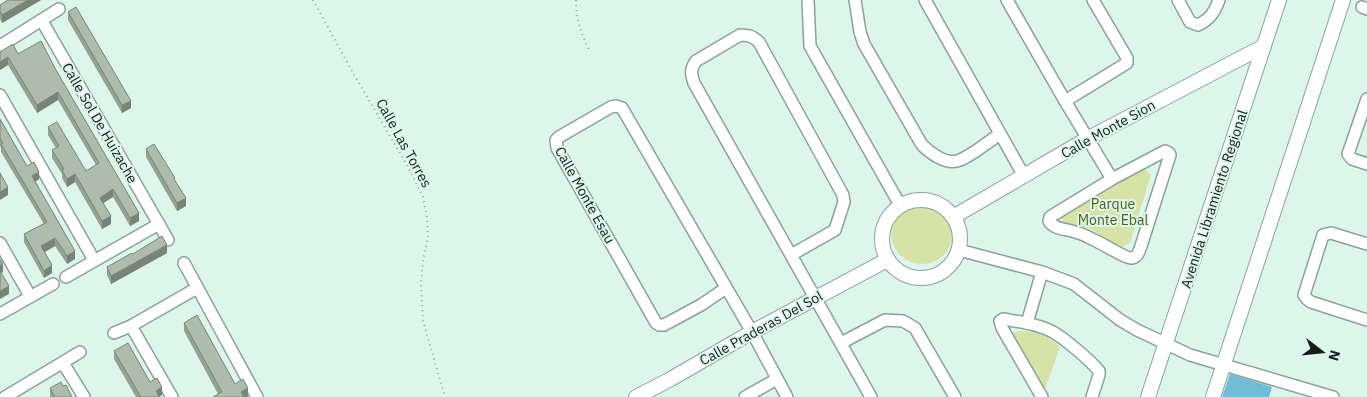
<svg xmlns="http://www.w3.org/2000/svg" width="1367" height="397" viewBox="0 0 1367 397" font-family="'IBM Plex Sans',sans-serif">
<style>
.green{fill:#d7e2a7}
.water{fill:#6ebcd6}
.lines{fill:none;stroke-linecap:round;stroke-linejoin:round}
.minor-casing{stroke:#8ca299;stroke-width:14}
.tertiary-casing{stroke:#8ca299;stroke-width:16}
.path{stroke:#95a8a0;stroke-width:2;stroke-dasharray:1 4;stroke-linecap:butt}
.minor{stroke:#fff;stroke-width:11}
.tertiary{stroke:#fff;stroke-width:14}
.wall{fill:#95a293}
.shaded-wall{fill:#798478}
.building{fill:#adbcab;stroke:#798478}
.labels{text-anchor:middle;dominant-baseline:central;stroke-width:4;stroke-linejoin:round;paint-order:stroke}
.street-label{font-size:14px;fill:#151e1b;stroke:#ddf6eb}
.park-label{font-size:14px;fill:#555d18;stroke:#ddf6eb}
</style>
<rect width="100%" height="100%" fill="#ddf6eb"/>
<!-- green -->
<g class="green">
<polygon points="1142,166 1151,175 1130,243 1119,249 1092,229 1063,222 1060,214"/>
<circle cx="922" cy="233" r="31"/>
<path d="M 1020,331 C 1038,331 1046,335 1060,347 L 1045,389 L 1012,333 Z"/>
</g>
<!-- water -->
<polygon class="water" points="1230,374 1272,387 1269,397 1222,397"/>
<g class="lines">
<!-- minor casing -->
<g class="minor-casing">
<g id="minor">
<polyline points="808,0 810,46 900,205"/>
<path d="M 855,0 L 860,32 L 864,44 L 922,145 C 930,153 945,164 957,161 C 969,158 989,141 1000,134"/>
<polyline points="925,0 1024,176"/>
<polyline points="1007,0 1065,101 1112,179"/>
<path d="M 1178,0 L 1190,22 L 1198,25 C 1210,19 1214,13 1219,0"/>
<polyline points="1362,7 1367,9"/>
<polyline points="42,21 168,240"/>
<polyline points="0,46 59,9"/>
<polyline points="0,95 94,260"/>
<polyline points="1367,99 1348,154 1352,159 1367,164"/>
<polyline points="1065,101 1127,63 1127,58 1093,0"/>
<path d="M 1165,151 L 1169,153 L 1170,155 L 1141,246 C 1139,251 1138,257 1132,258 C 1126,259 1102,243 1094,240 C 1087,236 1080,233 1072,231 C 1064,229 1054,229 1049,221 L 1050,217 L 1112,179 Z"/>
<polyline points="0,243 30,296"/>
<polyline points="1367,244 1331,233 1323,235 1304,295 1307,299 1311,302 1367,320"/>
<polyline points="959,250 1042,272 1074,284 1120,320 1137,330 1190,355 1333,397"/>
<path d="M 791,255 L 835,230 L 844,202 L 843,195 L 759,42 C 752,36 749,35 740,35 L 696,61 C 690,69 691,74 694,83 L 871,397"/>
<polyline points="184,263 257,397"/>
<polyline points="66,277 159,224"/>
<polyline points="726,288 701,305 664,325 659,325 656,323 557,148 556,140 559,137 611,107 616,106 622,108 752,332 787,397"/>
<polyline points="0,314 53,284"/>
<polyline points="1027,323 1042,272"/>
<polyline points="131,326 172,397"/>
<polyline points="114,333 131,326 197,288"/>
<polyline points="841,343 885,320 903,321 915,328 955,397"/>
<polyline points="63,363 84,397"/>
<polyline points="5,397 80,352"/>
<polyline points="745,397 777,379"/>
<path d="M 1042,397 L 1002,328 L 1000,321 L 1003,319 C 1020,322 1038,324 1053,332 C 1065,339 1090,360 1099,371 L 1099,375 L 1092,397"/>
</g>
</g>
<!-- tertiary casing -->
<g class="tertiary-casing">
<g id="tertiary">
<circle cx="921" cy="239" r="39"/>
<polyline points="953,217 1087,139 1264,46"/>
<polyline points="636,397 669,380 752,332 887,260"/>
<polyline points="1148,397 1279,0"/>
<polyline points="1213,397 1343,0"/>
</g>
</g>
<!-- path -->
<g class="path">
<polyline points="313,0 352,71 408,167 423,197 427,217 428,238 423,260 421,284 423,321 445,397"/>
<path d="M 576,0 C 576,19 581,34 590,51"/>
</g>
<!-- minor -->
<use href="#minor" class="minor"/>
<!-- tertiary -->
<use href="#tertiary" class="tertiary"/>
</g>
<!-- wall -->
<g class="wall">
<polygon points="8,0 41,0 2,23 0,19 0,5"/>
<polygon points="68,12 131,108 122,113 68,20"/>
<polygon points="0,52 18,54 56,70 139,221 130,226 113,197 103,203 111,224 102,229 75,182 67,187 62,178 62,174 52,158 52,150 56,148 48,135 48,127 86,171 96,165 58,100 37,113 8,65 0,70"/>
<polygon points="0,119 27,166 39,179 35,182 75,259 67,264 55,246 45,252 52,273 44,278 24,242 24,234 44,224 1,152 1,148 0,146"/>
<polygon points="146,149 175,181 186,206 177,211 146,157"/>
<polygon points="167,253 111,284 107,275 107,267 133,254"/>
<polygon points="184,323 235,384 248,396 247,397 213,397 218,394 184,331"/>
<polygon points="114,351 162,395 159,397 136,397 114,359"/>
<polygon points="63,386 72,397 50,397 50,388"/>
</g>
<!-- shaded-wall -->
<g class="shaded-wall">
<polygon points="28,0 41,0 2,23 2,15"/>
<polygon points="8,57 8,65 0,70 0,62"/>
<polygon points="58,92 58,100 37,113 37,105"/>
<polygon points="131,101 131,108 122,113 122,105"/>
<polygon points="39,172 39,179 32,184 32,176"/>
<polygon points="75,174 75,182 67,187 67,179"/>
<polygon points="8,187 8,195 0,200 0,192"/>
<polygon points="113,189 113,197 100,205 100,198"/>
<polygon points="186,198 186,206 177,211 177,203"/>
<polygon points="139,213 139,221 130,226 130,218"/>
<polygon points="111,216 111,224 102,229 102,221"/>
<polygon points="55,238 55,246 41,254 41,246"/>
<polygon points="167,245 167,253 111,284 111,276"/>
<polygon points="75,251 75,259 67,264 67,256"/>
<polygon points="3,264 3,272 0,274 0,266"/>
<polygon points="52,265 52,273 44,278 44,271"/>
<polygon points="9,286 9,294 0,299 0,291"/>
<polygon points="162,387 162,395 159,397 156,391"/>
<polygon points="248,388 248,396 247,397 241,397 241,392"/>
</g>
<!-- building -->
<g class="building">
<polygon points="8,0 28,0 2,15 0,11 0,5"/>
<polygon points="76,7 131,101 122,105 68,12"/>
<polygon points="41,41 56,70 139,213 130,218 113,189 100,198 111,216 102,221 75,174 67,179 62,170 64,169 52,150 59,146 48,127 57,122 86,171 99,163 58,92 37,105 8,57 0,62 0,52 13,44 18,54"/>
<polygon points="0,119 27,166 34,162 39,172 32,176 75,251 67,256 55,238 41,246 52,265 44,271 24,234 47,222 1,144 3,143 0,138"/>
<polygon points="154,144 175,178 174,179 186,198 177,203 146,149"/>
<polygon points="0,173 8,187 0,192"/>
<polygon points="162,236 167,245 111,276 107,267 132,253 133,254"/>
<polygon points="0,259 3,264 0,266"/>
<polygon points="0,271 9,286 0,291"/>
<polygon points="197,315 235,384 243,379 248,388 241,392 244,397 213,397 222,392 184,323"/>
<polygon points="128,343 150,382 157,378 162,387 156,391 159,397 141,397 114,351"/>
<polygon points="61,382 63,386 66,385 72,397 55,397 50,388"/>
</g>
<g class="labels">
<!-- street labels -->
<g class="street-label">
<text transform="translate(100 123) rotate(60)">Calle Sol De Huizache</text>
<text transform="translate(1108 129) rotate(-29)">Calle Monte Sion</text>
<text transform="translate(404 143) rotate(61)">Calle Las Torres</text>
<text transform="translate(585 195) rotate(61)">Calle Monte Esau</text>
<text transform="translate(1214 199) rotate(-72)">Avenida Libramiento Regional</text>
<text transform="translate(761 328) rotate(-29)">Calle Praderas Del Sol</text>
</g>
<!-- park labels -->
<g class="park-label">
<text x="1113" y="204">Parque<tspan x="1113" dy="16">Monte Ebal</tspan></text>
</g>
</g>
<!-- north arrow -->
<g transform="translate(1322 352) rotate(106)" stroke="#ddf6eb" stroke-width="4" paint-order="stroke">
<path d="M0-4L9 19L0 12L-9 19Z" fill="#151e1b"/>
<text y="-8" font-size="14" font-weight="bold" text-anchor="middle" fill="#151e1b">N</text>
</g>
</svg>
